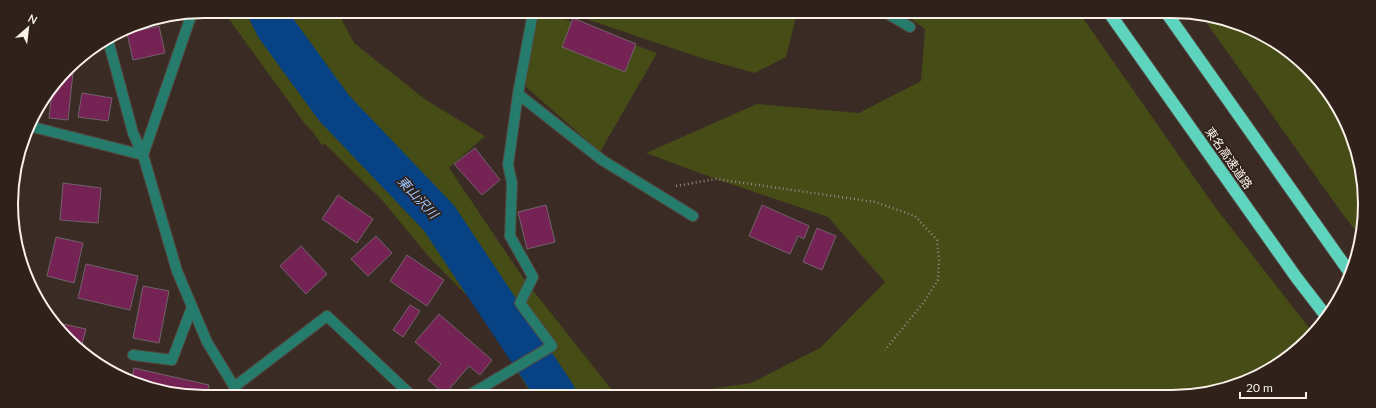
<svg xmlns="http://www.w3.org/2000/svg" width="1376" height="408" viewBox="0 0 1376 408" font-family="Lato,'Noto Sans JP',sans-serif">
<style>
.green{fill:#454c16}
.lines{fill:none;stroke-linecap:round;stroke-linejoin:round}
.river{stroke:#064284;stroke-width:39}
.building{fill:#742354;stroke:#73626b}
.minor-casing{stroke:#554840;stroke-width:12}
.motorway-casing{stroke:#554840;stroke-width:14}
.path{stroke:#948881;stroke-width:2.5;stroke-dasharray:1 3;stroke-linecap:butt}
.minor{stroke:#257b6c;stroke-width:10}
.motorway{stroke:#5ed4be;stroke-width:12}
.labels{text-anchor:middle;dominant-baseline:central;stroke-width:3.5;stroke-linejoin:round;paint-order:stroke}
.street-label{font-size:12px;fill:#faf1eb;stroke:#30221b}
.water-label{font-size:13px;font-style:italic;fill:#9bc6ff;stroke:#30221b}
.rim{fill:none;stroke:#faf1eb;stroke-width:2}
</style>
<rect width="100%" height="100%" fill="#3a2c24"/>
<!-- green -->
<g class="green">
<polygon points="223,11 337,11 354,43 426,100 485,136 449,168 524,279 615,394 531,394 512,363 485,314 429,257 382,200 325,144 322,145 312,131 305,124"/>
<polygon points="545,12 657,53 600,152 524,85 531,23"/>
<polygon points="566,12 797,13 786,57 755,73 701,58"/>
<polygon points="904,14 1080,14 1215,207 1313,333 1299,349 1257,377 1197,395 676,394 751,383 820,348 885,282 828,217 716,179 646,153 757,104 859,113 921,81 925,29"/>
<polygon points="1201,15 1210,15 1279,44 1333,97 1361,167 1361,238 1339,209"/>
</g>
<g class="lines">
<!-- river -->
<polyline class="river" points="267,11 275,27 334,108 439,218 556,394"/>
</g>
<!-- building -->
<g class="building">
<polygon points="573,18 636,44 625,72 562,47"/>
<polygon points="159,26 165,53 133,60 127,33"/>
<polygon points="74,63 68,120 49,118 52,91"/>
<polygon points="82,93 112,98 108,121 78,117"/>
<polygon points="475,148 500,180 482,195 454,164"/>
<polygon points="63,183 101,188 98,223 60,220"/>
<polygon points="338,195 373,219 357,243 322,219"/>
<polygon points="546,205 555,242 527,249 518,212"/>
<polygon points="762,205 809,226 804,239 798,236 790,254 749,236"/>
<polygon points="817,228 836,236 822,270 803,262"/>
<polygon points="376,236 392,253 368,276 351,259"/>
<polygon points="56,237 83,243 74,283 47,276"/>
<polygon points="301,246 327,274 306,294 280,266"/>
<polygon points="407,255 444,280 427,306 390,281"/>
<polygon points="86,264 138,276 130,310 78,298"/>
<polygon points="143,286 169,291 159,343 133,338"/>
<polygon points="410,305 420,311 403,337 393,330"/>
<polygon points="439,314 492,360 480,375 469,366 445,394 428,380 441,364 415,342"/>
<polygon points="54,322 86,329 81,348"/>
<polygon points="134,368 209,385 207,393 166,393 132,379"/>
</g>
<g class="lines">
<!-- minor casing -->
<g class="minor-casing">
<g id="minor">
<polyline points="192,13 143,155 177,271 207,342 238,393"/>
<polyline points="888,14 910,27"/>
<polyline points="108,40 133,133 143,155"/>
<polyline points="518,94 602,160 693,216"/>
<polyline points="29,126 143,155"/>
<polyline points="133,355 172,360 192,307"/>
<polyline points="234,387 327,316 410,394"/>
<polyline points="471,394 552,346 520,303 533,277 510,236 512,183 508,165 518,94 533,12"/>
</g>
</g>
<!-- motorway casing -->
<g class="motorway-casing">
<g id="motorway">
<polyline points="1110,14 1296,277 1326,316"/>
<polyline points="1168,15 1350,273"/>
</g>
</g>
<!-- path -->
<polyline class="path" points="676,186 716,179 875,202 915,216 937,240 939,259 938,280 924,302 885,350"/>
<!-- minor -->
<use href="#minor" class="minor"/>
<!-- motorway -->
<use href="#motorway" class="motorway"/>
</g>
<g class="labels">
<!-- street labels -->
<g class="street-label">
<text transform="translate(1229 158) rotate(55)">東名高速道路</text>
</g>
<!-- water labels -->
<g class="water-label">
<text transform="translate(418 197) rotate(47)">東山沢川</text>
</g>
</g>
<!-- crop -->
<path d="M0 0H1376V408H0ZM204 18H1172A186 186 0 0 1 1358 204V204A186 186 0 0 1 1172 390H204A186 186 0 0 1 18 204V204A186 186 0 0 1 204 18Z" fill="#30221b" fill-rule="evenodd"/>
<path class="rim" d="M204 18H1172A186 186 0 0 1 1358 204V204A186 186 0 0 1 1172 390H204A186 186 0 0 1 18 204V204A186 186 0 0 1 204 18Z"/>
<!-- north arrow -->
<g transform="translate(28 28) rotate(28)" stroke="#30221b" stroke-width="3" paint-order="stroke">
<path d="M0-3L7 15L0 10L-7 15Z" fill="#faf1eb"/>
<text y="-6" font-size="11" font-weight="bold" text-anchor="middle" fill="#faf1eb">N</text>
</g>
<!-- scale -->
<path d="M1240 392v6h66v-6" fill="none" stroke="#faf1eb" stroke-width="2"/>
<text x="1246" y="392" font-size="12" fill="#faf1eb" stroke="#30221b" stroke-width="3" paint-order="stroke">20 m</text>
</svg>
